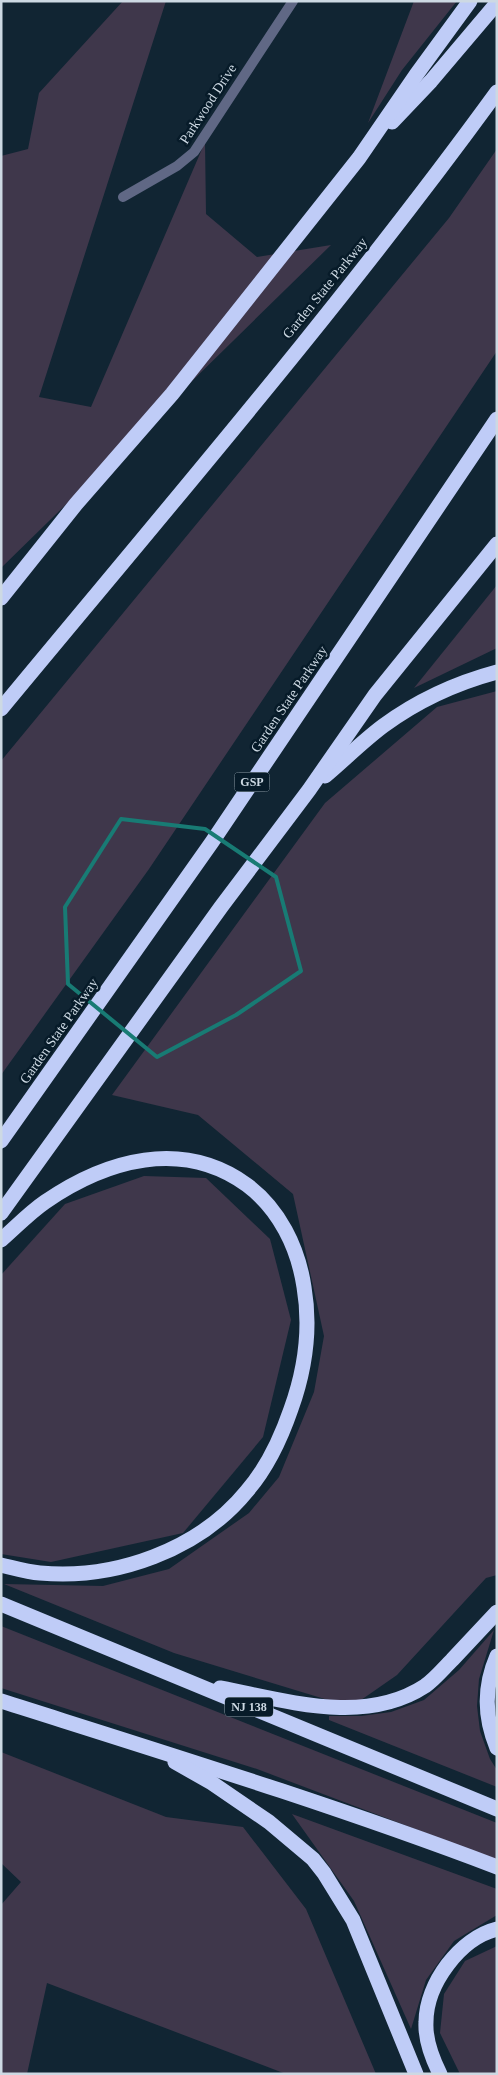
<svg xmlns="http://www.w3.org/2000/svg" width="498" height="2075" viewBox="0 0 498 2075" font-family="'Times New Roman',serif">
<style>
.green{fill:#3f374b}
.lines{fill:none;stroke-linecap:round;stroke-linejoin:round}
.minor{stroke:#606885;stroke-width:10}
.motorway{stroke:#bfccf7;stroke-width:15}
.marked{fill:none;stroke:#187b74;stroke-width:4;stroke-linejoin:round}
.labels{text-anchor:middle;dominant-baseline:central;stroke-width:5;stroke-linejoin:round;paint-order:stroke}
.shield{fill:#071b29;stroke:#92a0ab;stroke-width:1}
.shield-label{font-size:12px;font-weight:bold;fill:#cdd9e3}
.street-label{font-size:14px;fill:#cdd9e3;stroke:#071b29}
</style>
<rect width="100%" height="100%" fill="#112533"/>
<!-- green -->
<g class="green">
<polygon points="123,1 166,1 39,397 91,407 205,142 206,214 257,257 331,245 1,568 1,156 28,149 39,93"/>
<polygon points="414,1 457,1 402,70 368,123"/>
<polygon points="497,149 497,351 149,869 1,1075 1,761 449,218"/>
<polygon points="497,585 497,648 414,688"/>
<polygon points="497,691 497,1575 486,1578 397,1675 351,1707 174,1653 4,1584 103,1586 169,1569 249,1513 279,1477 314,1392 324,1336 293,1194 198,1115 112,1095 325,803 437,707"/>
<polygon points="144,1176 206,1178 270,1239 291,1320 263,1437 183,1533 51,1562 1,1554 1,1275 65,1204"/>
<polygon points="1,1626 497,1823 497,1860 257,1769 1,1688"/>
<polygon points="494,1630 479,1679 477,1706 480,1731 490,1759 497,1770 497,1787 329,1720 329,1716 361,1716 391,1712 424,1700 459,1670"/>
<polygon points="1,1752 166,1817 243,1827 306,1909 376,2074 286,2074 47,1983 27,2074 1,2074 1,1905 21,1882 1,1863"/>
<polygon points="292,1814 497,1889 497,1915 454,1941 426,1980 411,2029 354,1901"/>
<polygon points="497,1946 497,2074 460,2074 440,2033 444,1994 465,1961"/>
</g>
<g class="lines">
<!-- minor -->
<polyline class="minor" points="123,197 177,166 194,152 293,1"/>
<!-- motorway -->
<g class="motorway">
<polyline points="392,122 431,81 497,3"/>
<polyline points="1,598 76,504 172,394 359,158 416,75 470,1"/>
<path d="M 1,709 C 169,506 342,305 497,92"/>
<path d="M 325,776 C 344,760 363,741 383,726 C 417,701 456,683 497,672"/>
<polyline points="1,1141 212,842 497,419"/>
<polyline points="1,1213 221,907 309,790 375,695 497,544"/>
<path d="M 1,1240 C 15,1228 29,1213 45,1202 C 106,1160 182,1138 247,1185 C 279,1209 298,1247 304,1287 C 311,1328 305,1370 291,1409 C 281,1438 267,1468 247,1491 C 199,1550 115,1580 40,1573 C 27,1572 14,1568 1,1565"/>
<polyline points="1,1604 497,1809"/>
<path d="M 497,1656 C 484,1686 484,1717 497,1748"/>
<path d="M 220,1688 C 285,1700 364,1726 425,1686 C 435,1679 443,1669 452,1660 C 467,1644 482,1628 497,1612"/>
<path d="M 1,1701 C 168,1754 334,1805 497,1867"/>
<polyline points="175,1762 212,1783 269,1822 313,1859 324,1873 353,1920 416,2074"/>
<path d="M 440,2074 C 432,2058 425,2040 426,2022 C 426,1984 460,1938 497,1929"/>
</g>
</g>
<!-- marked area -->
<path class="marked" d="M 121,819 L 205,829 L 276,877 L 301,971 L 236,1015 L 157,1057 L 68,984 L 65,907 Z"/>
<g class="labels">
<!-- shield labels -->
<g class="shield">
<rect x="234.5" y="772.5" width="35" height="19" rx="4"/>
<rect x="225" y="1697.5" width="48" height="19" rx="4"/>
</g>
<g class="shield-label">
<text x="252" y="782">GSP</text>
<text x="249" y="1707">NJ 138</text>
</g>
<!-- street labels -->
<g class="street-label">
<text transform="translate(208 104) rotate(-57)">Parkwood Drive</text>
<text transform="translate(325 288) rotate(-51)">Garden State Parkway</text>
<text transform="translate(289 699) rotate(-56)">Garden State Parkway</text>
<text transform="translate(59 1031) rotate(-55)">Garden State Parkway</text>
</g>
</g>
<!-- border -->
<rect width="498" height="2075" fill="none" stroke="#cdd9e3" stroke-width="5"/>
</svg>
